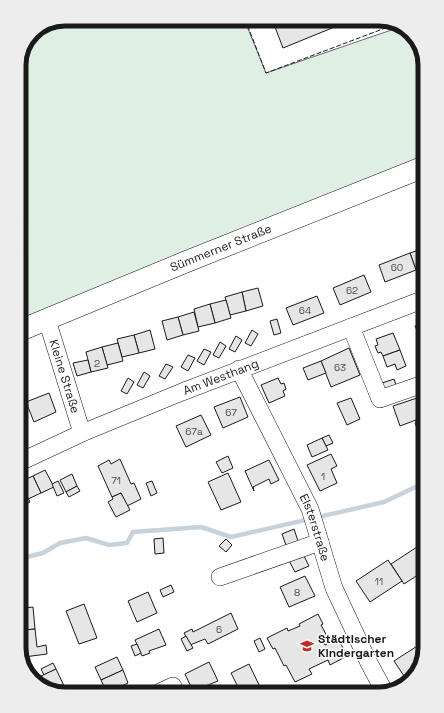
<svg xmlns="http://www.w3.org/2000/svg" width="444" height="713" viewBox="0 0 444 713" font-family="'Space Grotesk',sans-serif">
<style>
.green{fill:#e0efe3;stroke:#6a6a6a}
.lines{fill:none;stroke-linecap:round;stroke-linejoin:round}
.stream{stroke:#c6d2dc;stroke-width:4.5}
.building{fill:#e6e6e6;stroke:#1a1a1a}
.minor-casing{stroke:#1a1a1a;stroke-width:18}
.major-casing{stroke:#1a1a1a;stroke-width:22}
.minor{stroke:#fff;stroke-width:17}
.major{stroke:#fff;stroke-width:21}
.fence{stroke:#1a1a1a;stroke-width:1;stroke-dasharray:5 2;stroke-linecap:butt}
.labels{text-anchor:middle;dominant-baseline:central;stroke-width:3;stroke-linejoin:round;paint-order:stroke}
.number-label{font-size:10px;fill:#4d4d4d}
.street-label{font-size:12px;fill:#1a1a1a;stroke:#fff}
.poi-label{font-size:12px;font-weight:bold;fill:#1a1a1a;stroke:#fff;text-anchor:start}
.rim{fill:none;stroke:#1a1a1a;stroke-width:5}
</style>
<rect width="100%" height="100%" fill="#fff"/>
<!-- green -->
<polygon class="green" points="65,19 244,19 266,73 403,26 405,27 420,45 421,158 21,319 19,62 33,32"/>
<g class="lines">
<!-- stream -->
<polyline class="stream" points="23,558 43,553 60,543 86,538 109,545 127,543 133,532 201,527 231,537 384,502 424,483"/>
</g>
<!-- building -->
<g class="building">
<polygon points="272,19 354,19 283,48"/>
<polygon points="422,249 422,268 416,270 410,253"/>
<polygon points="410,253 416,270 385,282 379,265"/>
<polygon points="364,275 371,292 340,305 333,288"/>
<polygon points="258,288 263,306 246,311 242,292"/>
<polygon points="242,292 246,311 230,315 225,297"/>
<polygon points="317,296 324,313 293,325 286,308"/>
<polygon points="226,300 231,318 215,323 210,304"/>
<polygon points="210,304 215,323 198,327 194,309"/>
<polygon points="194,312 199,331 183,335 178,317"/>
<polygon points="178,317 183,335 167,340 162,321"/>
<polygon points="277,319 281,333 274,335 270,321"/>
<polygon points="422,323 423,344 415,326"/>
<polygon points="150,330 155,349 139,353 134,335"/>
<polygon points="252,330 258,334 251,346 245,343"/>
<polygon points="393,333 400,350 383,356 381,352 378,353 375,346 378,345 376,339"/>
<polygon points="134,335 139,353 122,357 117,339"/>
<polygon points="236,336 242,340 235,352 229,349"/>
<polygon points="220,342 226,346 219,358 213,355"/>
<polygon points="118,343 123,361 107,365 102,347"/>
<polygon points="102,347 108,368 91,372 86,352"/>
<polygon points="349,348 360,375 331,387 321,361"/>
<polygon points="204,349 211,352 204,365 197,361"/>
<polygon points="400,350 406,366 397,370 395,364 387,367 383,356"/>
<polygon points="188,355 195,358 188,371 181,367"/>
<polygon points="88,360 91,372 77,376 73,363"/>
<polygon points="321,361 326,373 308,380 303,368"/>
<polygon points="166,364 173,367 165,379 159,376"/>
<polygon points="144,372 150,376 143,388 137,385"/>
<polygon points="128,378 134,382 127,394 121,391"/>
<polygon points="278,378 281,384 284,383 286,389 283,391 285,396 269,403 261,385"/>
<polygon points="394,379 397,388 386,392 382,383"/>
<polygon points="49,393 56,412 34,422 26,402"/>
<polygon points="22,394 24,394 28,406 22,408"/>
<polygon points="423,396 423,429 418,431 415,423 416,423 416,420 400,426 393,406"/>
<polygon points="240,397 248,417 223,428 214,407"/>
<polygon points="351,398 360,419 347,425 337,403"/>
<polygon points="201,415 211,435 186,447 176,426"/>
<polygon points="329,435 333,443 326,446 322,438"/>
<polygon points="322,438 328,450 312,457 307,445"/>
<polygon points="331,454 337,466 331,469 337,483 320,491 307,465"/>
<polygon points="228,456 233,468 222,473 216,462"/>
<polygon points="120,459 131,484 134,483 141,499 127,506 121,493 112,497 98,466 109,460 111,464"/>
<polygon points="269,460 279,480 271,484 269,479 253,487 254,491 245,471"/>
<polygon points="45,470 54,487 41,493 33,476"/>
<polygon points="228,473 241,502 221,510 208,482"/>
<polygon points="72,474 77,486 66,492 60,480"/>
<polygon points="33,476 41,493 28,499 22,487 22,481"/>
<polygon points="58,481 64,493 57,496 52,484"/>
<polygon points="152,481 157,493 151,496 146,483"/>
<polygon points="77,486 80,491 69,497 66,492"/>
<polygon points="24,490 30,502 24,505 22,491"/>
<polygon points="121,493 130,510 116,517 108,502 113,499 112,497"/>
<polygon points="294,529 299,544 287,548 282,534"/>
<polygon points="163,538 164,553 155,554 154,539"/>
<polygon points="226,539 232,545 226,552 219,546"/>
<polygon points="423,543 424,571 404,584 391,564"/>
<polygon points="302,552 309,566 295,572 287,557"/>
<polygon points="388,560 402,581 370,602 356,581"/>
<polygon points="305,576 315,596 289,607 280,587"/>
<polygon points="171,585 174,592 163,597 160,590"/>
<polygon points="148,592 157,613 137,622 128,601"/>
<polygon points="84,604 97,638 79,644 66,611"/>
<polygon points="33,607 35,629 24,630 23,608"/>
<polygon points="231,613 238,629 208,644 205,639 190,645 184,633 192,629 193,632"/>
<polygon points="318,614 323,624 321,625 328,638 323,641 325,645 338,638 347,656 330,665 328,660 309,669 312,674 295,682 286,665 284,666 275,648 273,649 267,638 287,628 288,631 300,626 299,624"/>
<polygon points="35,629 37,647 46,645 47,654 24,657 24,630"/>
<polygon points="159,629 166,645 149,651 150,653 142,656 135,640"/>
<polygon points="186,636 193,648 187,651 181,639"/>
<polygon points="260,638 265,649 259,652 254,641"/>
<polygon points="425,641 425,648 417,673 408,682 394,661"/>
<polygon points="137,644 141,653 135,656 131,646"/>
<polygon points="117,657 123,670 101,680 95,667"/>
<polygon points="209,662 218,681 193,691 185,674"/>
<polygon points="53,663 56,669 44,675 41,669"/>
<polygon points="249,664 261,689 258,691 240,691 231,673"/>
<polygon points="56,669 68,694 62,694 39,685 42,684 39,677"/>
<polygon points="123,670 128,683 107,693 101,680"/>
</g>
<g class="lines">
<!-- minor casing -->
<g class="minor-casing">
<g id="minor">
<path id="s1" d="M 47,320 L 82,433"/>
<polyline points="351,327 380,399 423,384"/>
<path id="s2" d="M 239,369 L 310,509 L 334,588 L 368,661 L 383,689"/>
<path id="s3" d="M 22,461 L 82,433 L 182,392 L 422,300"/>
<polyline points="220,577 320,542"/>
<polyline points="158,693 173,686"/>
</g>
</g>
<!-- major casing -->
<g class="major-casing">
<g id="major">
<path id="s4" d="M 21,330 L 183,263 L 421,168"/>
</g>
</g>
<!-- minor -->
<use href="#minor" class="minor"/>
<!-- major -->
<use href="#major" class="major"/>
<!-- fence -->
<polyline class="fence" points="245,19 266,73 396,24"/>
</g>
<!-- icons -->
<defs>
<g id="school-bare" transform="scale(1.08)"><path d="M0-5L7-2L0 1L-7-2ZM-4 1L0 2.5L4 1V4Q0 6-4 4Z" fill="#c62828" stroke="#fff" stroke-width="2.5" paint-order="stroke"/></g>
</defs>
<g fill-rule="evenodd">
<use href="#school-bare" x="307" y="646"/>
</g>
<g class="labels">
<!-- number labels -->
<g class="number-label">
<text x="397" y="267">60</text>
<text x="352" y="290">62</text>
<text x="305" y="310">64</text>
<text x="97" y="363">2</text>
<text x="340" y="367">63</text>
<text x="231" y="412">67</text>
<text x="194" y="431">67a</text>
<text x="323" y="476">1</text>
<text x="116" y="480">71</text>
<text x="379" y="581">11</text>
<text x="297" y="592">8</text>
<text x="219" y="629">6</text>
</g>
<!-- street labels -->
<g class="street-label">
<text stroke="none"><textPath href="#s4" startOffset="216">Sümmerner Straße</textPath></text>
<text stroke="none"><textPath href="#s1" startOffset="59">Kleine Straße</textPath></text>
<text stroke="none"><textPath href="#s3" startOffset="216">Am Westhang</textPath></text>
<text stroke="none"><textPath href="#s2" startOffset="176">Elsterstraße</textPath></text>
</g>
<!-- poi labels -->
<g class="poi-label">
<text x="318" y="639">Städtischer<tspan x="318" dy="14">Kindergarten</tspan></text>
</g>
</g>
<!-- crop -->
<path d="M0 0H444V713H0ZM65 26H379A39 39 0 0 1 418 65V648A39 39 0 0 1 379 687H65A39 39 0 0 1 26 648V65A39 39 0 0 1 65 26Z" fill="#ededed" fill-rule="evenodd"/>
<path class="rim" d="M65 26H379A39 39 0 0 1 418 65V648A39 39 0 0 1 379 687H65A39 39 0 0 1 26 648V65A39 39 0 0 1 65 26Z"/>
</svg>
